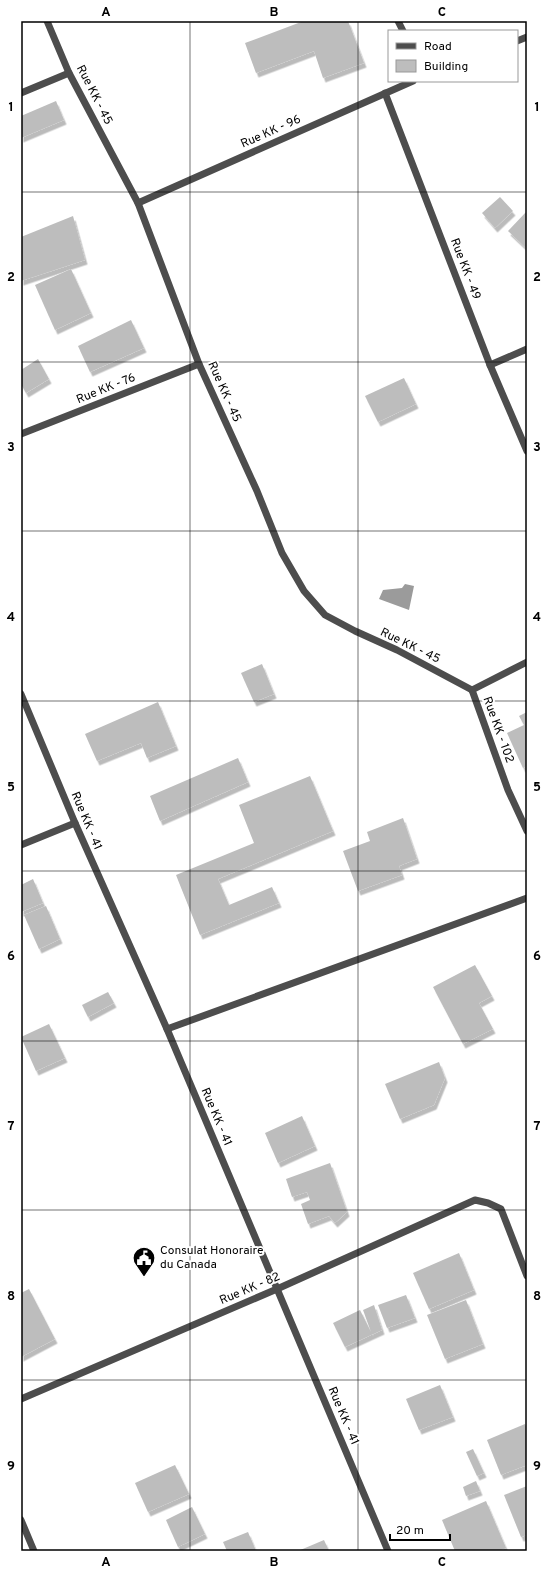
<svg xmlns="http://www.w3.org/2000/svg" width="548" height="1572" viewBox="0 0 548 1572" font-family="Overpass,sans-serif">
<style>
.water{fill:#9b9b9b}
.building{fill:#bdbdbd;filter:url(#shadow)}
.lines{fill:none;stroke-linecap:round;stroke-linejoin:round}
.minor{stroke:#4d4d4d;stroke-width:7}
.grid{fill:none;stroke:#000;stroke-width:1;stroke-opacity:0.55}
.labels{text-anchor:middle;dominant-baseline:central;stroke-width:4;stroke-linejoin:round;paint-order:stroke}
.street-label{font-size:12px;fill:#000;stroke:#fff}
.poi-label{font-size:12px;fill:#000;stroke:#fff;text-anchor:start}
.neatline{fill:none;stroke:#000;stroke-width:1.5}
.grid-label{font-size:13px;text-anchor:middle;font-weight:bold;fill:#000}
</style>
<defs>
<filter id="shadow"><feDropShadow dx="2.5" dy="4.5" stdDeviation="0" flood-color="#0004"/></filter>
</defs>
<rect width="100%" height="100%" fill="#fff"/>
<!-- water -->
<polygon class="water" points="405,584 414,586 409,610 379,599 383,590 402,588"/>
<!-- building -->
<g class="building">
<polygon points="300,21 348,21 364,63 323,78 314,51 256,73 245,43 301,22"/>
<polygon points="56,101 64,120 21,138 21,116"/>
<polygon points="500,197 513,211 495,228 482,213"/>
<polygon points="527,211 527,249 508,231"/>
<polygon points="73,216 85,260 21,281 21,237"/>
<polygon points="71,269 91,313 55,330 35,285"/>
<polygon points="131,320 144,348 90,372 78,346"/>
<polygon points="38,359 49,379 26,393 21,384 21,370"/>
<polygon points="404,378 416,404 378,422 365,396"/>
<polygon points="262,664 274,694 254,702 241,673"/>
<polygon points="158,702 176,746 147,758 141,743 97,761 85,734"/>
<polygon points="527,712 527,766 523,768 507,733 524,725 519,716"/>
<polygon points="238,758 248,782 160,821 150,796"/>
<polygon points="310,776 333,831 218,879 229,905 272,887 279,903 200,935 176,875 254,843 239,805"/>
<polygon points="403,818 417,859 399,866 402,875 358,891 343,851 370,841 367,832"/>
<polygon points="33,879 43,903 21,912 21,885"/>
<polygon points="46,906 60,939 39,949 24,915"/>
<polygon points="475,965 492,996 479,1003 493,1029 463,1044 433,987"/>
<polygon points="108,992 114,1003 88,1017 82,1005"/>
<polygon points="49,1024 65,1058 36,1071 21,1037"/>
<polygon points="439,1062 445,1078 434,1105 400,1119 385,1084"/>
<polygon points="302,1116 315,1146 278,1163 265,1133"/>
<polygon points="330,1163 347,1212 335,1223 329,1216 308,1224 301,1204 310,1200 307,1192 292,1197 286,1179"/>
<polygon points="459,1253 474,1290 429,1309 413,1273"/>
<polygon points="29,1289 55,1339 21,1357 21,1293"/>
<polygon points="406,1295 415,1318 387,1328 378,1305"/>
<polygon points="466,1300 483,1344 445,1359 427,1315"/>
<polygon points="374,1305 382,1330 345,1347 333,1323 360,1310 371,1332 363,1310"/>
<polygon points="440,1385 453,1417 419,1430 406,1399"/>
<polygon points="525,1424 527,1428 527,1465 501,1475 487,1440"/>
<polygon points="473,1449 484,1473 477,1476 466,1452"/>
<polygon points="175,1465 189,1494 148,1512 135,1483"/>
<polygon points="476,1481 480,1491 466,1496 463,1487"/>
<polygon points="527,1486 527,1535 521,1537 504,1495"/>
<polygon points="486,1501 506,1548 499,1551 455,1551 442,1520"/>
<polygon points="192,1507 205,1534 178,1547 166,1520"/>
<polygon points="248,1532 256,1551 227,1551 223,1542"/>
<polygon points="324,1540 329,1551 298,1551"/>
</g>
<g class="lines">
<!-- minor -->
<g class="minor">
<polyline points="47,21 69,73 138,203 199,364 257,491 282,553 304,591 325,615 355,631 397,650 472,690"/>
<polyline points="398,21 403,31"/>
<polyline points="517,41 527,37"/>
<polyline points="21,93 69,73"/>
<polyline points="385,93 490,365 527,451"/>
<polyline points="138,203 413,81"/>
<polyline points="490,365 527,349"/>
<polyline points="21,434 199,364"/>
<polyline points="527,662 472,690 508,790 527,831"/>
<polyline points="21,694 75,823 167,1029 388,1551"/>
<polyline points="21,845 75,823"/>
<polyline points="167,1029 527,898"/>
<polyline points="21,1399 277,1289 475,1200 488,1203 501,1209 527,1276"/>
<polyline points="21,1520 34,1551"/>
</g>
</g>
<!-- grid -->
<path class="grid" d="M 190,21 L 190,1551M 358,21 L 358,1551M 21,192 L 527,192M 21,362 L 527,362M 21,531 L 527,531M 21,701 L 527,701M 21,871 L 527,871M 21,1041 L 527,1041M 21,1210 L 527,1210M 21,1380 L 527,1380"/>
<!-- icons -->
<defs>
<g id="civic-pin" transform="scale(1.15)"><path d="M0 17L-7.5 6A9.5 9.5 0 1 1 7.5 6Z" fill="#000" stroke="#fff"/><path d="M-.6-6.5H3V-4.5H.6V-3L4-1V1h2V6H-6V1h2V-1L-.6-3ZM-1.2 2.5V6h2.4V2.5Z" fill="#fff"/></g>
</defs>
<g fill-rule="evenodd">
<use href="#civic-pin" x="144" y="1258"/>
</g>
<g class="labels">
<!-- street labels -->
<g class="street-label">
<text transform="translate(94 95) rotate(63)">Rue KK - 45</text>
<text transform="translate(271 132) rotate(-24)">Rue KK - 96</text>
<text transform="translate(465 269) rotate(69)">Rue KK - 49</text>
<text transform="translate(106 389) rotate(-22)">Rue KK - 76</text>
<text transform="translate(224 392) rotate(66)">Rue KK - 45</text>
<text transform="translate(410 646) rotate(26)">Rue KK - 45</text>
<text transform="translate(498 730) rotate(70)">Rue KK - 102</text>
<text transform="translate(86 821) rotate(67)">Rue KK - 41</text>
<text transform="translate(216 1117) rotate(67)">Rue KK - 41</text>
<text transform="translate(250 1289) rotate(-23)">Rue KK - 82</text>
<text transform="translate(343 1416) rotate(67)">Rue KK - 41</text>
</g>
<!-- poi labels -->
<g class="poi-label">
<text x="160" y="1251">Consulat Honoraire<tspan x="160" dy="14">du Canada</tspan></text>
</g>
</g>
<!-- border -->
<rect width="548" height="1572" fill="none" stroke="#ffffff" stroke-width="44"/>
<!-- legend -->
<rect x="388" y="30" width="130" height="52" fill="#ffffff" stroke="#999999"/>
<rect x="396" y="43" width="20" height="6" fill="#4d4d4d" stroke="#999999"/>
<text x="424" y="50" font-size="12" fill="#000000">Road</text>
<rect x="396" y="60" width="20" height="12" fill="#bdbdbd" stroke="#999999"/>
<text x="424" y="70" font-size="12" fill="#000000">Building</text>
<!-- scale -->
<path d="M390 1534v6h60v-6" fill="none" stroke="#000000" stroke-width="2"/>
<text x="396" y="1534" font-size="12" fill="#000000" stroke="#ffffff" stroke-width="3" paint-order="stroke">20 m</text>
<rect x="22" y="22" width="504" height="1528" class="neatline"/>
<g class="grid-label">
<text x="106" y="16">A</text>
<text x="274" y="16">B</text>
<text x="442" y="16">C</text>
<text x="11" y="111">1</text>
<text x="537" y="111">1</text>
<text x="11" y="281">2</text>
<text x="537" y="281">2</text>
<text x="11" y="451">3</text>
<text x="537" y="451">3</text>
<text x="11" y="621">4</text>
<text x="537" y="621">4</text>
<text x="11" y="791">5</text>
<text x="537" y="791">5</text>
<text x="11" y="960">6</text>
<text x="537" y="960">6</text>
<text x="11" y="1130">7</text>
<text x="537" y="1130">7</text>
<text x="11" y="1300">8</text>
<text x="537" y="1300">8</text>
<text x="11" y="1470">9</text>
<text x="537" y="1470">9</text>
<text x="106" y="1566">A</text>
<text x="274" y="1566">B</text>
<text x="442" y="1566">C</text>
</g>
</svg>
